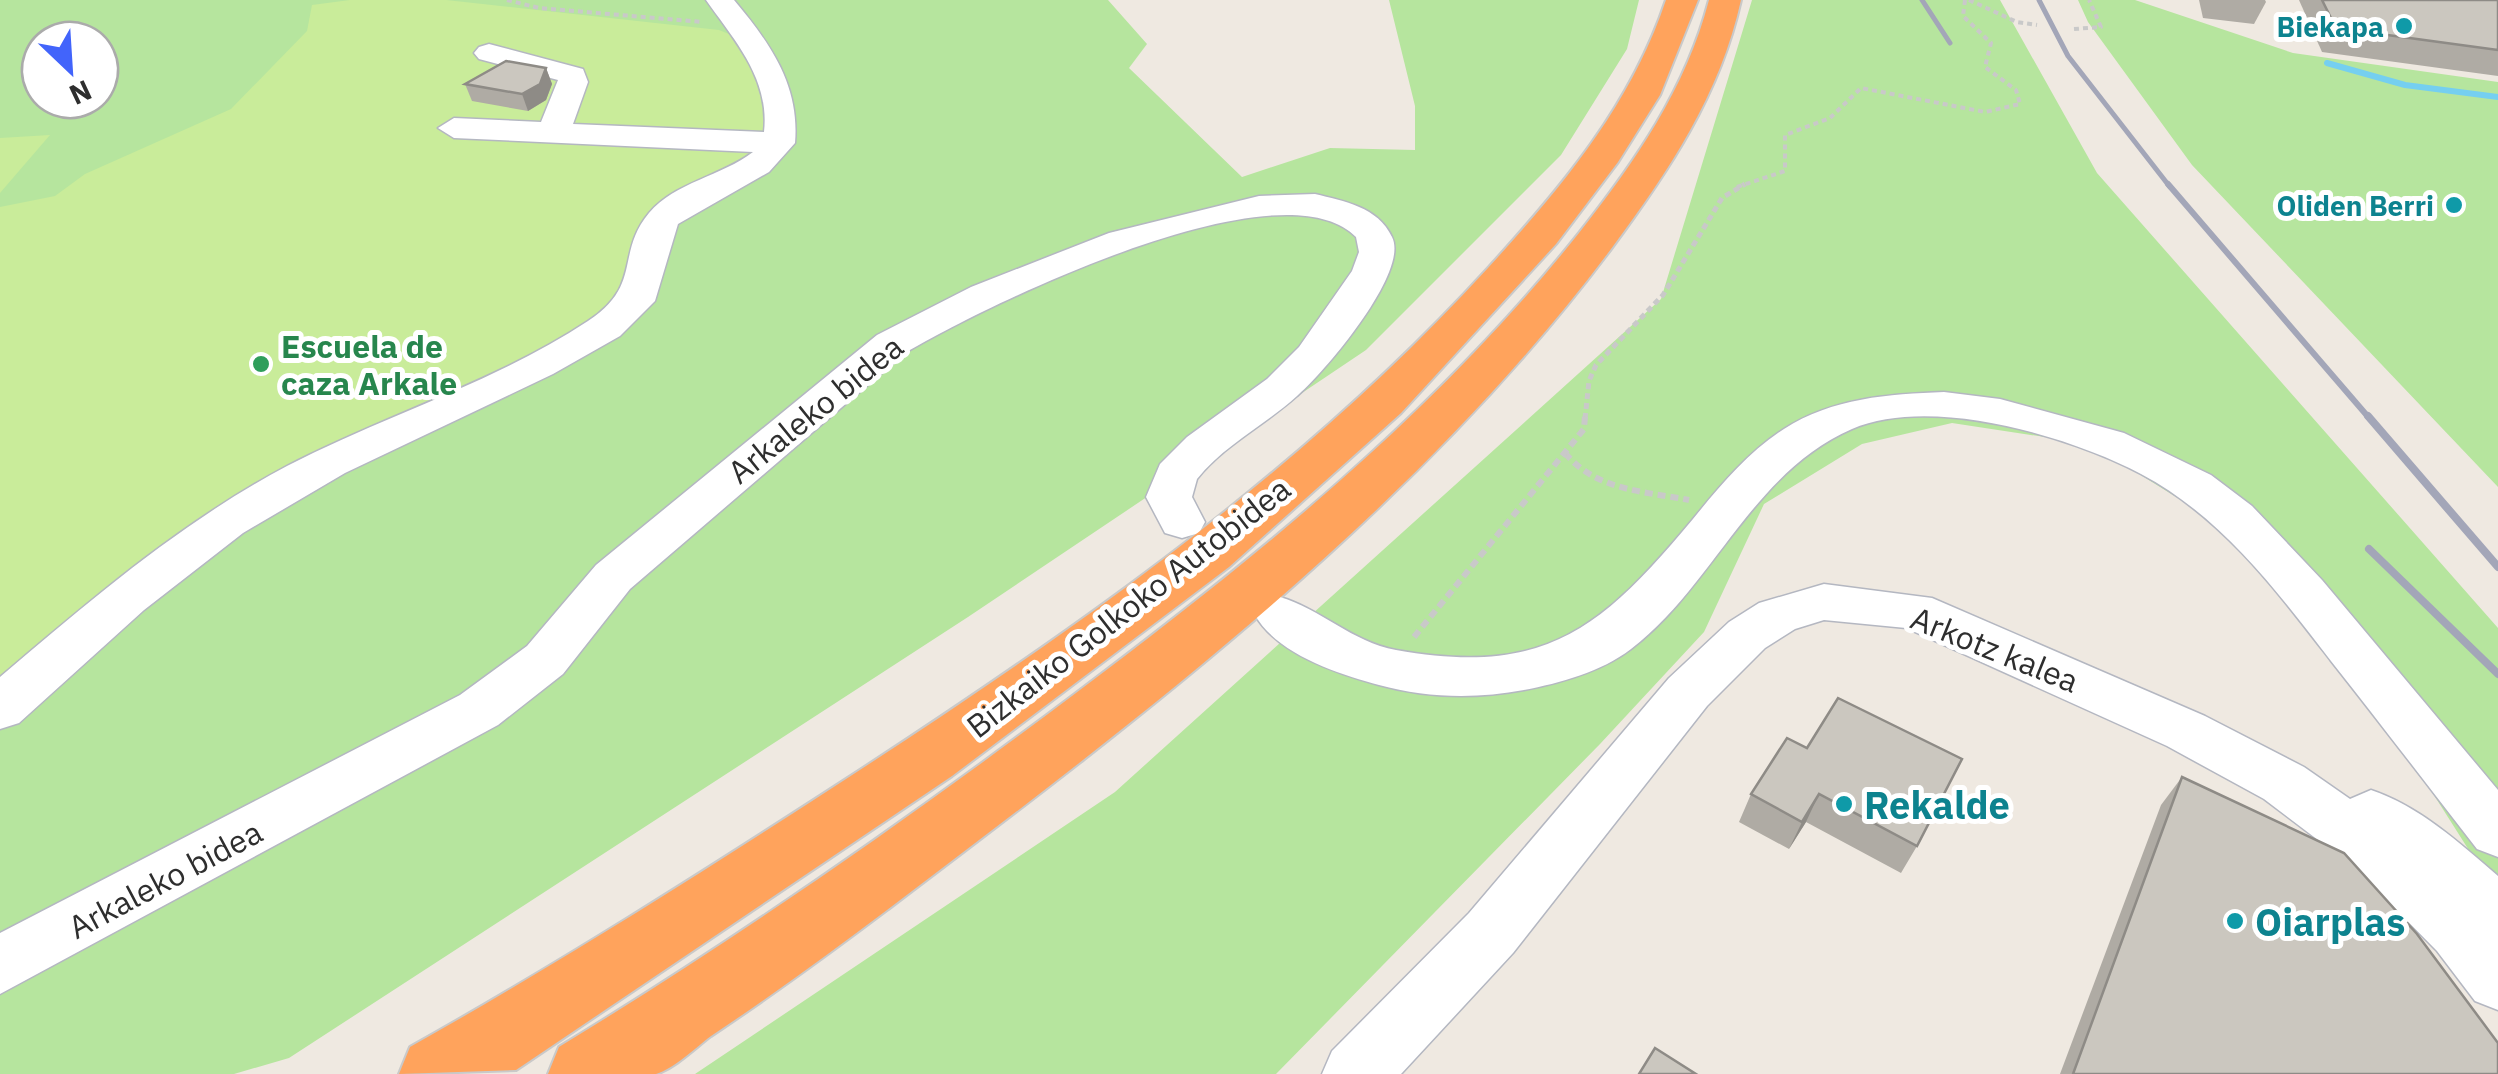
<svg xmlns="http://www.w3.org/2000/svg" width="2498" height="1074" viewBox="0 0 2498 1074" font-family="'IBM Plex Sans',sans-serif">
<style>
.green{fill:#b6e59e;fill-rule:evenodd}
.pitch{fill:#c9ec9a}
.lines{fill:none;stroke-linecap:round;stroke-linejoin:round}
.stream{stroke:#75cff0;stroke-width:6}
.minor-casing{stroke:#b4b7c1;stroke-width:3}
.highway-casing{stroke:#c9c9c9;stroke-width:4}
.path-far2{stroke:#c9c9c9;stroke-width:4;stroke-dasharray:5 4;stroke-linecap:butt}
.path-far1{stroke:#c9c9c9;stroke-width:5;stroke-dasharray:6 4;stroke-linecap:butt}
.path{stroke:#c9c9c9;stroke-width:6;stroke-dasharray:8 5;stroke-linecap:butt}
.minor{fill:#fff;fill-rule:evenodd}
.highway{fill:#ffa35c;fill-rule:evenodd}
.rail-far2{stroke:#a3a6b8;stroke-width:5}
.rail-far1{stroke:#a3a6b8;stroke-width:6}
.rail{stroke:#a3a6b8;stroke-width:8}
.wall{fill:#afaba4}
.shaded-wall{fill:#8e8b86}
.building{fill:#cbc7bf;stroke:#8e8b86;stroke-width:2.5}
.culture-dot{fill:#0f9aa8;stroke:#fff;stroke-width:4}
.leisure-dot{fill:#2e9e5b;stroke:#fff;stroke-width:4}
.labels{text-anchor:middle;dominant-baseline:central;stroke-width:10;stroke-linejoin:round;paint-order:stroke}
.far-culture-label{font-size:28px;font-weight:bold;fill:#0d838f;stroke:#fff;text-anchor:end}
.leisure-label{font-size:32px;font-weight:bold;fill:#27864d;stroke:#fff;text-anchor:start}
.street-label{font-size:32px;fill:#2e2e2e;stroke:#fff}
.near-culture-label{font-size:38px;font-weight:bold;fill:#0d838f;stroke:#fff;text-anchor:start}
</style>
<rect width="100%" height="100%" fill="#efe9e1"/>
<!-- green -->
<g class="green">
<path d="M 0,0 L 1108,0 L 1147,44 L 1129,68 L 1242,177 L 1330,148 L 1415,150 L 1415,106 L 1389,0 L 1639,0 L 1627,49 L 1561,155 L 1366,350 L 968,617 L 289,1058 L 234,1074 L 0,1074 ZM 40,40 L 100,40 L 100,100 L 40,100 Z"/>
<polygon points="1752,0 2000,0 2097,173 2498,628 2498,896 2406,751 2242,538 2091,444 1952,423 1862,444 1764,504 1704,632 1600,744 1276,1074 695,1074 1115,792 1661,299"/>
<polygon points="2078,0 2135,0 2293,53 2498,82 2498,487 2192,165 2088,22"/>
</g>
<!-- pitch -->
<g class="pitch">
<polygon points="350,0 446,0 719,30 749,42 776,126 761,156 670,206 633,292 562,345 384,429 0,698 0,207 55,196 85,174 231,109 307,31 312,5"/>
<polygon points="50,135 0,193 0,138"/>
</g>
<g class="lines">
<!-- stream -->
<polyline class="stream" points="2327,63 2405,85 2498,97"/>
<!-- minor casing -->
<g class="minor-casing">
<g id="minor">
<path d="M 706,0 L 734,0 C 770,43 800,85 795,143 L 769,172 L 678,224 L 655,301 L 620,336 L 553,374 L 345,473 L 243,533 L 144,610 L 19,723 L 0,729 L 0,677 C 92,599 180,523 287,466 C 385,415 496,382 588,321 C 643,285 615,254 649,213 C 675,182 722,176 753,152 L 454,138 L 438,128 L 454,118 L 541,122 L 558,80 L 479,59 L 474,53 L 479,47 L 489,44 L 583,69 L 588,82 L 573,124 L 764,132 C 770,79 735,41 706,0 Z"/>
<path d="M 1315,194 C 1344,201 1378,207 1392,237 C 1410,272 1324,373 1297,396 C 1265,425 1224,445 1197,479 L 1192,497 L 1205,522 L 1199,533 L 1182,538 L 1165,533 L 1146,497 L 1160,464 L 1187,437 L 1267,379 L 1299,347 L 1352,271 L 1359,252 L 1356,237 C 1280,160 985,306 905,353 L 630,589 L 563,674 L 498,725 L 0,994 L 0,933 L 460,695 L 527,646 L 596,565 L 877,335 L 971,287 L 1109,233 L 1259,196 Z"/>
<path d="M 1944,392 L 2000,399 L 2124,433 L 2211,475 L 2252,506 L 2322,580 L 2498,790 L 2498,857 L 2477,849 C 2429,787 2380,723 2331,661 C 2276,590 2222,517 2141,474 C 2069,436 1931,395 1852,429 C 1751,473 1714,586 1631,649 C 1601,672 1560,683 1524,690 C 1476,699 1426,698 1379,685 C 1338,674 1277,654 1255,615 L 1262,602 L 1280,597 C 1321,609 1352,642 1396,650 C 1546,677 1602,628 1693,519 C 1719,487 1748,452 1784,429 C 1832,398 1889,394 1944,392 Z"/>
<path d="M 1824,584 L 1932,598 L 2205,716 L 2304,767 L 2350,799 L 2371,790 C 2419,806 2460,843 2498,876 L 2498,1010 L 2475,1001 L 2437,951 L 2355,868 L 2264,799 L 2167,746 L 1906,628 L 1824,620 L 1795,629 L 1765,648 L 1707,706 L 1513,953 L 1401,1074 L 1322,1074 L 1332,1051 L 1469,913 L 1669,678 L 1729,622 L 1759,603 Z"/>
</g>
</g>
<!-- highway casing -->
<g class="highway-casing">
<g id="highway">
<path d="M 1666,0 L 1698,0 L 1660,95 L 1618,162 L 1556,244 L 1401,413 L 1229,567 L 952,776 L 516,1070 L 399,1074 L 410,1047 C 558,964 701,873 843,781 C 1074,631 1302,472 1488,268 C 1562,187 1631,105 1666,0 Z"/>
<path d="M 1709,0 L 1741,0 C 1720,95 1668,172 1611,249 C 1415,511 1146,714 887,910 C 830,953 771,996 711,1036 C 695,1048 675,1068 656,1074 C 636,1074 572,1074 548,1074 L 559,1047 C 738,938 909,819 1076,693 C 1258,556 1436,413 1579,233 C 1635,162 1686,89 1709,0 Z"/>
</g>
</g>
<!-- path-far2 -->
<g class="path-far2">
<polyline points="507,0 539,8 702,22"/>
<polyline points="1969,0 2017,22 2037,25"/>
<polyline points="2074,29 2101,27 2089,0"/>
<polyline points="1737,187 1785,171 1785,135 1830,118 1861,88 1985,112 2020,104 2016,90 1985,67 1991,43 1963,16 1965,0"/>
</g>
<!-- path-far1 -->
<polyline class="path-far1" points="1585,419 1589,381 1596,365 1663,295 1722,198 1745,184"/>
<!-- path -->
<g class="path">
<path d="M 1565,453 C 1597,491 1643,491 1689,500"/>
<polyline points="1414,637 1584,429 1585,416"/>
</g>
<!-- minor -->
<use href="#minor" class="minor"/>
<!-- highway -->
<use href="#highway" class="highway"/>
<!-- rail-far2 -->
<g class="rail-far2">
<polyline points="1922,0 1950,43"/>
<polyline points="2039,0 2068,56 2170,187"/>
</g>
<!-- rail-far1 -->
<polyline class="rail-far1" points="2168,184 2370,419"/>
<!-- rail -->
<g class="rail">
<polyline points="2368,416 2498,567"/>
<polyline points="2369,549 2498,674"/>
</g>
</g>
<!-- wall -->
<g class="wall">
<polygon points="2199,0 2265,0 2266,2 2254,24 2203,18"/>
<polygon points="2299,0 2498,0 2498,76 2322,52"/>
<polygon points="546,68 552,84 546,100 528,111 472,101 465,84"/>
<polygon points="1787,738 1917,846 1901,873 1806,822 1789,849 1739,822 1751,794"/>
<polygon points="2182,777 2498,1074 2060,1074 2161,805"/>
</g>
<!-- shaded-wall -->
<g class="shaded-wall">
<polygon points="546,68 552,84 546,100 528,111 522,94"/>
<polygon points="1819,794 1806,822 1789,849 1802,822"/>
</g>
<!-- building -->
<g class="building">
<polygon points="2322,0 2498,0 2498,50 2336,28"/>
<polygon points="506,61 546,68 540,84 522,94 465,84"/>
<polygon points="1838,698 1962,759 1917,846 1819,794 1802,822 1751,794 1787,738 1807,748"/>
<polygon points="2182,777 2344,853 2417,934 2498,1043 2498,1074 2073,1074"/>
<polygon points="1655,1048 1696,1074 1639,1074"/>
</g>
<!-- markers -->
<g class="culture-dot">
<circle cx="2404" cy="26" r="10"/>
<circle cx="2454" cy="205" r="10"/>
<circle cx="1844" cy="804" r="10"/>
<circle cx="2235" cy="921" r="10"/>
</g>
<circle class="leisure-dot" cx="261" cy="364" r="10"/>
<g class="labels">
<!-- far-culture labels -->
<g class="far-culture-label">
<text x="2384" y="26">Biekapa</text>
<text x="2434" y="205">Oliden Berri</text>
</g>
<!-- leisure labels -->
<g class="leisure-label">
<text x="281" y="346">Escuela de<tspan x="281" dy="37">caza Arkale</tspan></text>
</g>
<!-- street labels -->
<g class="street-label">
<text transform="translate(815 409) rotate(-39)">Arkaleko bidea</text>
<text transform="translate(1128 607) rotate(-38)">Bizkaiko Golkoko Autobidea</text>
<text transform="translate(1995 649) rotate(22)">Arkotz kalea</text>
<text transform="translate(165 879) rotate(-28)">Arkaleko bidea</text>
</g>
<!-- near-culture labels -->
<g class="near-culture-label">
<text x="1864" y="804">Rekalde</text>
<text x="2255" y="921">Oiarplas</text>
</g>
</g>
<!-- north arrow -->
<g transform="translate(70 70) rotate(155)"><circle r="48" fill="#ffffff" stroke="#ababab" stroke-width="2.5"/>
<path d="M0-8L18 38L0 25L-18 38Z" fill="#4264fb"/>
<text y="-15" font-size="28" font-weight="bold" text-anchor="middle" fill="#2e2e2e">N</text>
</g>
</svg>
